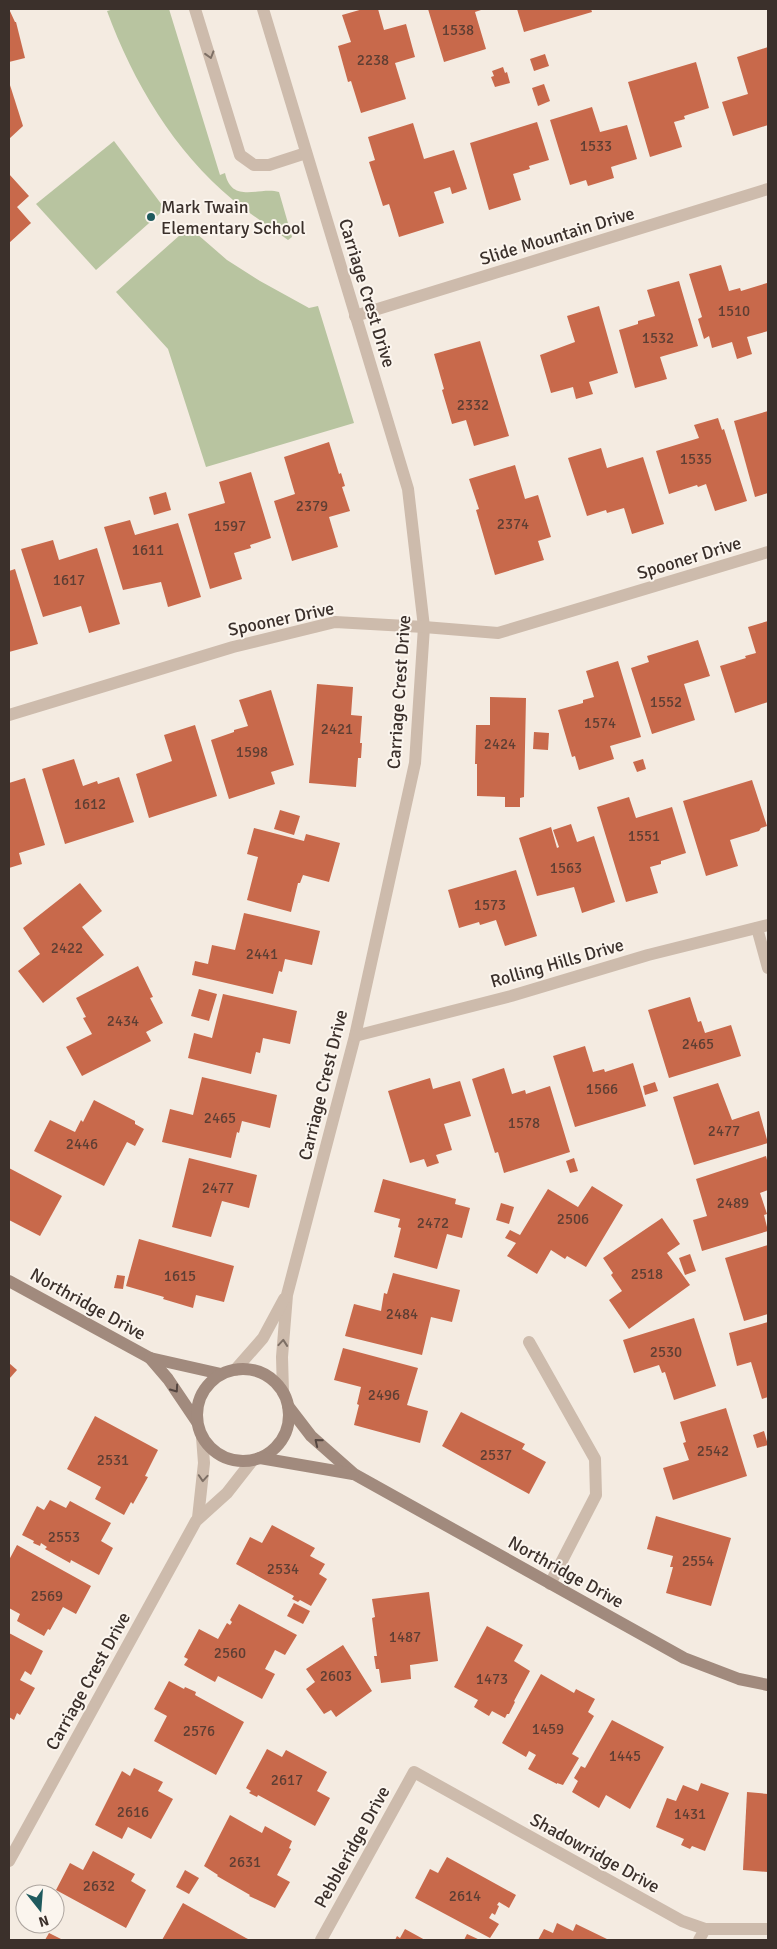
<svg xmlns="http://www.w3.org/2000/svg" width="777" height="1949" viewBox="0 0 777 1949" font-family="Signika,sans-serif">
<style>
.green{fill:#b8c4a0}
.building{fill:#c8694b}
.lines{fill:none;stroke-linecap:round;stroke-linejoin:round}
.lane{stroke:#cdbbac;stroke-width:12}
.street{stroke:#cdbbac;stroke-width:12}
.secondary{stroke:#a18a7d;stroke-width:12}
.oneway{stroke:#7d6f65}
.oneway2{stroke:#544640}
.poi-dot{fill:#1f5a5e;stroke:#fbf5ee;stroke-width:2}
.labels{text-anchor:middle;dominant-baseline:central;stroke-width:4;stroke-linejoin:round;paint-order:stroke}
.number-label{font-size:15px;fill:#5e3e33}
.poi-label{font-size:18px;fill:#3b302b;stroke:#fbf5ee;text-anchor:start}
.street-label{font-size:18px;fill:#3b302b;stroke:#fbf5ee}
</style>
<rect width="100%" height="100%" fill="#f4ebe1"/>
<!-- green -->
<g class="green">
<path d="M 114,9 L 169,9 L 220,175 L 225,173 C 232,205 260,186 279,192 L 292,237 L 288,240 C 270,227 250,214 233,200 C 174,151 133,82 107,11 Z"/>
<polygon points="114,141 165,209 96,270 36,204"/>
<polygon points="189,227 227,260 260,281 309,308 318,306 354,423 206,467 168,349 116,292"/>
</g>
<!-- building -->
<g class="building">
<polygon points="9,9 15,22 16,22 25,58 9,62"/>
<polygon points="363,9 378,9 384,30 406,24 415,57 395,63 406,99 361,113 351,81 348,82 338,46 351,42 342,15"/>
<polygon points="428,9 484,9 475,12 486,49 444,62"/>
<polygon points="517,9 591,9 592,12 524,32"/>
<polygon points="768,47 768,125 733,136 722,102 748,94 737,57"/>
<polygon points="545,54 549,66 534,71 530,59"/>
<polygon points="696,62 709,108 684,116 685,119 674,122 682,147 650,157 628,82"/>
<polygon points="503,67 505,73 507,72 510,83 495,87 491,77 494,76 492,71"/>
<polygon points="9,82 23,126 9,139"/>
<polygon points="544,84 550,101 538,106 532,88"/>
<polygon points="592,107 600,132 627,125 637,159 611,167 614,178 588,186 586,180 570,185 550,120"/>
<polygon points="537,122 549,160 529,166 530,169 513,174 521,200 489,210 470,143"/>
<polygon points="413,123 424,159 454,150 467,189 452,194 450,187 434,192 444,223 399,237 389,204 383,206 369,162 375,160 368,137"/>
<polygon points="9,174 29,196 17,207 31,223 9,243"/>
<polygon points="721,265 729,291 740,288 741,291 767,283 768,287 768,331 747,337 752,354 737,359 732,342 712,348 709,336 704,339 698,319 702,317 689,274"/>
<polygon points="679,281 698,346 660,357 667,379 635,388 619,330 638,324 638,321 655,316 647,290"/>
<polygon points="599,306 618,373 589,382 593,394 576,399 573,387 551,393 540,355 575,342 567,316"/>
<polygon points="480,341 509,436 474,446 466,420 452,424 442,390 444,389 434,354"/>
<polygon points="768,411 768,493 755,497 734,421"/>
<polygon points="718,418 722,430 724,429 747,501 715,511 706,484 698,487 697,485 669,494 656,451 699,438 694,425"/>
<polygon points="329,442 339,474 341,473 345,486 342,487 350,511 329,517 338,547 292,561 274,501 295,494 284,457"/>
<polygon points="601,448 607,468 643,457 664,524 632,534 624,508 607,513 606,510 587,516 568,458"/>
<polygon points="515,465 525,499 538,495 551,537 538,541 544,560 495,575 476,510 479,509 469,479"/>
<polygon points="251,472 271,538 250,545 251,548 234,553 242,579 210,589 188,514 225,503 219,482"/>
<polygon points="166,492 171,510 154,515 149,497"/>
<polygon points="130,520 135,535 178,523 201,597 168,607 161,582 123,590 104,527"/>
<polygon points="53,540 59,560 97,548 120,624 89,633 81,606 43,617 21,549"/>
<polygon points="15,569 38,644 9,652 9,571"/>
<polygon points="768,621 768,702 735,713 720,666 746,658 745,656 756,653 748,627"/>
<polygon points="698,640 710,676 684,684 695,720 652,734 631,668 649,662 647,656"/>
<polygon points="618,661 641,737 610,746 614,759 579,770 575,756 572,757 558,710 583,703 583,700 594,697 586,671"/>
<polygon points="317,684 353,687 351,715 362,716 360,743 362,743 361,758 358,758 356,787 309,783"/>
<polygon points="271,690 294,765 271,772 275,784 229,799 211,740 234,732 234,730 248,726 239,700"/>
<polygon points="490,697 526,698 524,797 520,798 520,807 505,807 505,797 477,796 477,764 475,764 476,725 490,725"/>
<polygon points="195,725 217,796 149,818 136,774 172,761 164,735"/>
<polygon points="534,732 549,733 548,750 533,749"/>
<polygon points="74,759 83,786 97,781 98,784 119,777 134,822 65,844 42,769"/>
<polygon points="643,759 646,769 637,772 633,762"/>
<polygon points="25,778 45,845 19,853 22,864 9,868 9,783"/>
<polygon points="752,780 767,826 761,828 759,831 730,840 738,866 706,876 683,801"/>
<polygon points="629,797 636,818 672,807 686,853 661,861 661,864 650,867 658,893 626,902 597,807"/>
<polygon points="280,810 300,816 294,835 274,829"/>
<polygon points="571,824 577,842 594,836 615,902 582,913 574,887 537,896 519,838 551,827 557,848 559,847 553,830"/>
<polygon points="254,828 304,841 306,834 340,843 329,882 303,875 300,883 298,883 291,912 247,900 258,857 247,854"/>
<polygon points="516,870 537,936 505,946 496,920 480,925 479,922 459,928 448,890"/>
<polygon points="80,883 102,911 82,927 104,955 43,1003 18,971 40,954 23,928"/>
<polygon points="244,913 320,931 312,965 285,959 282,972 279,971 273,994 192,975 195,961 208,964 212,945 235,950"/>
<polygon points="138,966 153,997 150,998 163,1023 146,1032 151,1041 82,1076 66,1047 92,1034 83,1018 86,1017 76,998"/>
<polygon points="199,989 217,994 209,1021 191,1016"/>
<polygon points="223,994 297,1011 290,1044 263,1038 260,1053 256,1052 251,1074 188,1058 194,1033 212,1038"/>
<polygon points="690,997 698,1022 701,1021 705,1033 731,1025 741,1056 669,1078 648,1010"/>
<polygon points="585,1046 593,1072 604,1069 605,1072 633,1063 646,1106 575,1127 553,1056"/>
<polygon points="504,1068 512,1094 525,1090 526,1094 550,1086 570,1152 504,1173 498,1152 495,1153 472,1079"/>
<polygon points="202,1077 277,1095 270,1128 242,1121 239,1133 237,1132 231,1158 162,1142 170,1109 193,1115"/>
<polygon points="430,1078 433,1089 460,1081 471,1116 444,1124 452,1150 436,1155 439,1163 427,1167 424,1159 410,1163 388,1091"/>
<polygon points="655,1082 658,1091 645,1095 643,1086"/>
<polygon points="718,1083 732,1120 759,1111 768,1143 694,1165 673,1097"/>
<polygon points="94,1100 135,1121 135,1124 144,1129 135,1146 127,1142 104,1186 34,1151 50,1120 75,1132 81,1120 83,1122"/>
<polygon points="766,1156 768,1164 768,1190 760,1193 767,1214 764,1215 768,1231 702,1251 693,1220 707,1216 696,1179"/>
<polygon points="189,1158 257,1175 249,1208 222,1201 211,1237 172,1227"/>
<polygon points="574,1158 578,1171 570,1173 566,1161"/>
<polygon points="9,1168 62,1196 40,1236 9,1220"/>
<polygon points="383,1179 456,1199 455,1204 470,1208 462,1238 447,1234 437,1269 394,1257 401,1228 398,1227 400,1219 374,1212"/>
<polygon points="592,1186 623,1205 586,1267 567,1256 565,1259 551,1250 537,1274 507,1256 516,1243 505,1238 510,1230 520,1235 548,1189 578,1207"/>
<polygon points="501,1203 514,1207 509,1224 496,1220"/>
<polygon points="662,1218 680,1244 667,1253 690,1285 629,1329 609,1300 622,1291 611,1275 613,1273 603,1258"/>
<polygon points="139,1239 234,1266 224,1302 196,1295 193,1308 163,1299 164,1297 126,1286"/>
<polygon points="768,1245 768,1314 744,1321 725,1258"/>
<polygon points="690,1254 696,1271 685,1275 679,1258"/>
<polygon points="393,1273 460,1290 452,1322 431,1317 422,1355 345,1336 354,1304 381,1311 384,1293 387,1294"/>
<polygon points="117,1275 125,1276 123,1289 114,1288"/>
<polygon points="694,1318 716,1386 674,1400 665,1372 662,1373 659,1365 634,1373 623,1340"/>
<polygon points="768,1322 768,1397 762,1399 751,1362 737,1366 729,1333"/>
<polygon points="343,1348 418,1368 407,1405 428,1411 420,1443 354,1425 359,1405 357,1404 361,1387 334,1380"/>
<polygon points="9,1363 17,1370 9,1379"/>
<polygon points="726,1408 747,1476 673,1500 663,1468 689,1460 683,1443 686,1442 680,1422"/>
<polygon points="461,1412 525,1444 522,1449 546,1462 529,1494 442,1446"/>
<polygon points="95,1416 158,1450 145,1476 148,1477 133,1504 131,1502 124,1515 95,1499 101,1487 67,1469"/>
<polygon points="764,1431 768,1445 757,1448 753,1435"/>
<polygon points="50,1500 66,1508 70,1501 111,1523 101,1541 113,1548 99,1575 71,1560 70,1563 45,1549 47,1547 41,1543 40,1546 33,1543 34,1541 22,1535 37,1506 44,1510"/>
<polygon points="656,1516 731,1538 711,1606 666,1593 673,1567 670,1567 673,1556 647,1549"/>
<polygon points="272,1525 315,1548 310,1556 325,1564 319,1574 327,1579 311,1606 300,1600 298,1602 292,1599 294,1596 236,1564 250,1537 262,1543"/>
<polygon points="17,1545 91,1586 76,1614 63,1607 50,1630 48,1629 44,1636 17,1621 20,1614 9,1608 9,1560"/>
<polygon points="429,1592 438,1661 410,1665 411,1679 381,1683 379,1669 376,1669 374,1656 377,1656 372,1618 375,1617 372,1599"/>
<polygon points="294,1603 310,1611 303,1624 287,1616"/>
<polygon points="239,1604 297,1635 285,1655 275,1650 265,1669 275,1674 262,1699 218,1676 215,1682 184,1665 188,1659 184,1657 199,1629 218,1639 227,1623 230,1625 232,1622 230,1620"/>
<polygon points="487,1626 523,1645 514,1661 530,1671 514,1701 515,1702 509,1714 507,1714 505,1718 492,1711 489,1716 474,1707 478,1700 454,1687"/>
<polygon points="9,1633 43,1651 31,1675 25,1671 20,1680 35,1688 20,1715 17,1713 14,1720 9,1717"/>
<polygon points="343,1645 372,1691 336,1717 331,1710 324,1714 306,1689 315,1682 306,1669"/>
<polygon points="541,1674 574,1693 576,1689 595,1699 588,1712 594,1716 572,1754 579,1758 563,1785 557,1783 557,1784 528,1769 536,1755 529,1751 526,1757 502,1743"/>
<polygon points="169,1681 184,1689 185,1687 196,1692 195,1695 244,1722 216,1775 154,1741 167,1716 154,1709"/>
<polygon points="612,1720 664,1747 630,1809 606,1795 599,1808 572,1792 578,1781 574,1778 581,1766 585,1768"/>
<polygon points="267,1749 282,1757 286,1750 327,1772 317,1791 330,1798 315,1826 258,1795 257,1797 249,1793 251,1791 246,1788"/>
<polygon points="134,1768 163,1782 158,1791 173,1799 151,1839 128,1827 122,1839 95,1825 122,1771 130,1776"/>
<polygon points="701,1783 729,1793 705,1851 692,1846 690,1849 681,1845 684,1839 656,1827 667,1798 676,1801 683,1785 698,1791"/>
<polygon points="747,1792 768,1794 768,1872 743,1870"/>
<polygon points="230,1815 262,1833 265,1826 292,1841 289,1848 291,1849 277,1875 290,1882 275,1908 249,1896 250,1895 217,1876 218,1875 204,1866"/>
<polygon points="93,1851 135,1874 131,1881 146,1890 126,1928 56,1890 70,1863 83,1870"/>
<polygon points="447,1857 516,1895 509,1908 499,1902 497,1905 499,1906 495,1915 492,1913 489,1918 499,1924 490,1938 415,1898 430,1869 438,1873"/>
<polygon points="185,1870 199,1878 189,1894 176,1887"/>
<polygon points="183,1903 246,1938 250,1940 162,1940"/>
<polygon points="557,1923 573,1931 576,1924 609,1940 538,1940 544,1929 553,1933"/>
<polygon points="405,1929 425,1940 395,1940 397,1936 400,1938"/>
<polygon points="49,1933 63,1940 45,1940"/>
<polygon points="467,1934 480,1940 464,1940"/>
</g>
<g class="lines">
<!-- lane -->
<polyline class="lane" points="195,9 240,155 254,165 269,165 306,153"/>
<!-- street -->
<g class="street">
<polyline points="263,9 408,489 424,627 415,763 355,1036 287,1295 282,1357 283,1392"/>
<polyline points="355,316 768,189"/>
<polyline points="9,715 233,647 335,622 424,627 498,633 768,552"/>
<polyline points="757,928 768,968"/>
<polyline points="355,1036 511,996 648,955 768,925"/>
<polyline points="529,1342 595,1459 596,1495 550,1584"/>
<polyline points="235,1370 263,1338 284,1299"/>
<polyline points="198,1518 204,1463 202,1437"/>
<polyline points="9,1861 196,1521 227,1493 252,1461"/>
<polyline points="321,1940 414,1772 682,1921 705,1929 768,1929"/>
<polyline points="699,1940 705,1929"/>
</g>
<!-- secondary -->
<g class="secondary">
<polyline points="9,1281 150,1358 221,1374"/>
<polyline points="150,1358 168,1379 197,1422"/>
<circle cx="243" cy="1415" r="46"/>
<polyline points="288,1406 311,1436 354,1474 684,1658 739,1679 768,1685"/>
<polyline points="260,1458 353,1474"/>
</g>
</g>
<!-- one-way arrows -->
<defs><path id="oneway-chevron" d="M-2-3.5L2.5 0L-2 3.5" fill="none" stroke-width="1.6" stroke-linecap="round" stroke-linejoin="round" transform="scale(1.25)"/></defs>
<g class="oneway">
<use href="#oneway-chevron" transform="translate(210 55) rotate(73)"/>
<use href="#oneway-chevron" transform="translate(283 1343) rotate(-85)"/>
<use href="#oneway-chevron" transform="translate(203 1478) rotate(94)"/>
</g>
<g class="oneway2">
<use href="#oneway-chevron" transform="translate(175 1389) rotate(55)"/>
<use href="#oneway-chevron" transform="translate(318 1442) rotate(-141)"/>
</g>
<!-- markers -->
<circle class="poi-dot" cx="151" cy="217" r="5"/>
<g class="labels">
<!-- number labels -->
<g class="number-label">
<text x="458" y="30">1538</text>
<text x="373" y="60">2238</text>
<text x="596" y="146">1533</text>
<text x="734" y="311">1510</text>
<text x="658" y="338">1532</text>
<text x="473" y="405">2332</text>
<text x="696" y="459">1535</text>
<text x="312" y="506">2379</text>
<text x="513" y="524">2374</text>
<text x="230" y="526">1597</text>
<text x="148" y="550">1611</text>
<text x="69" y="580">1617</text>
<text x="666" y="702">1552</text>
<text x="600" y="723">1574</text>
<text x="337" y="729">2421</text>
<text x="500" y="744">2424</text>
<text x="252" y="752">1598</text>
<text x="90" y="804">1612</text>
<text x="644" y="836">1551</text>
<text x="566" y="868">1563</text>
<text x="490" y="905">1573</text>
<text x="67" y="948">2422</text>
<text x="262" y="954">2441</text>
<text x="123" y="1021">2434</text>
<text x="698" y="1044">2465</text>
<text x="602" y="1089">1566</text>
<text x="220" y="1118">2465</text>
<text x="524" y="1123">1578</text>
<text x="724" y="1131">2477</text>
<text x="82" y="1144">2446</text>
<text x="218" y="1188">2477</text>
<text x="733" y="1203">2489</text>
<text x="573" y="1219">2506</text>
<text x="433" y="1223">2472</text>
<text x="647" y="1274">2518</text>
<text x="180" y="1276">1615</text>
<text x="402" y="1314">2484</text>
<text x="666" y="1352">2530</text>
<text x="384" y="1395">2496</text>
<text x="713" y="1451">2542</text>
<text x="496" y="1455">2537</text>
<text x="113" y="1460">2531</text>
<text x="64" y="1537">2553</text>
<text x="698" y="1561">2554</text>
<text x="283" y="1569">2534</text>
<text x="47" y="1596">2569</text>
<text x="405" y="1637">1487</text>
<text x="230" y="1653">2560</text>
<text x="336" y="1676">2603</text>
<text x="492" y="1679">1473</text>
<text x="548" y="1729">1459</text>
<text x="199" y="1731">2576</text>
<text x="625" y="1756">1445</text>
<text x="287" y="1780">2617</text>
<text x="133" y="1812">2616</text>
<text x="690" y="1814">1431</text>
<text x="245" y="1862">2631</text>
<text x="99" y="1886">2632</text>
<text x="465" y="1896">2614</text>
</g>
<!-- poi labels -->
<g class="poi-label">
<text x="161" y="207">Mark Twain<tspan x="161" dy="21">Elementary School</tspan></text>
</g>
<!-- street labels -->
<g class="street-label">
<text transform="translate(557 236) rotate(-17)">Slide Mountain Drive</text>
<text transform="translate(367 293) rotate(73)">Carriage Crest Drive</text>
<text transform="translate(689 558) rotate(-17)">Spooner Drive</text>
<text transform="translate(281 619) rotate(-12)">Spooner Drive</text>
<text transform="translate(399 692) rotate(-86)">Carriage Crest Drive</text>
<text transform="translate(557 963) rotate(-16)">Rolling Hills Drive</text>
<text transform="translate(323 1085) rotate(-76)">Carriage Crest Drive</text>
<text transform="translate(88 1304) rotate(29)">Northridge Drive</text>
<text transform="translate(566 1572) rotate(29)">Northridge Drive</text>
<text transform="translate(88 1681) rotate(-61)">Carriage Crest Drive</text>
<text transform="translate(352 1847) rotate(-61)">Pebbleridge Drive</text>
<text transform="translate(595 1853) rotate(29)">Shadowridge Drive</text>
</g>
</g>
<!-- border -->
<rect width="777" height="1949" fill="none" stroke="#3b302b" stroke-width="20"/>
<!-- north arrow -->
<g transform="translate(40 1909) rotate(163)"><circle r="24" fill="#fbf5ee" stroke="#aea6a0"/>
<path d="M0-4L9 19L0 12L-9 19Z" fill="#1f5a5e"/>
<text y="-8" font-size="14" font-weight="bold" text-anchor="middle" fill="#3b302b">N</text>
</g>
</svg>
